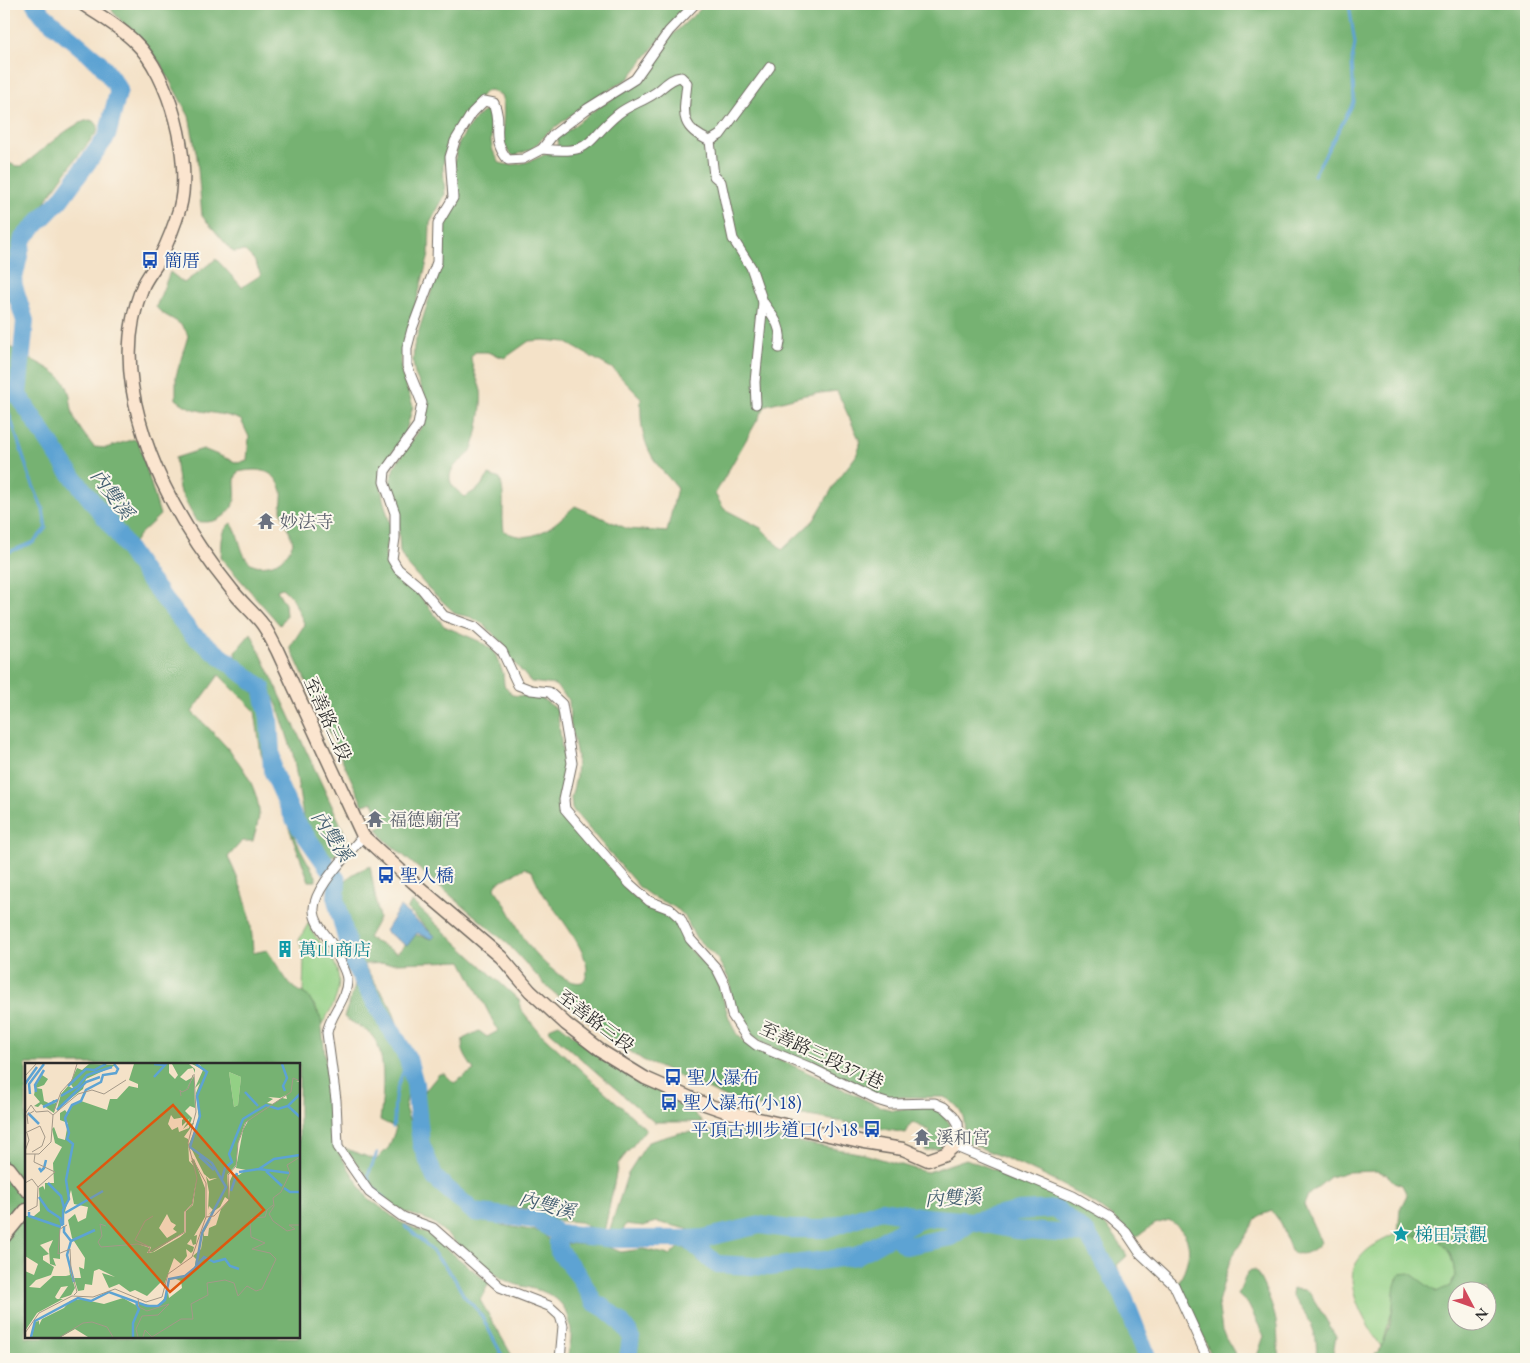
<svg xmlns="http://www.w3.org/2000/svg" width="1530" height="1363" viewBox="0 0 1530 1363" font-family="'EB Garamond','Noto Serif TC',serif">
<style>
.green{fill:#93d085;stroke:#5f7e58}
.forest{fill:#76b272;stroke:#506e4e;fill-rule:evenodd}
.water{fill:#5da3d3;stroke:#44677f}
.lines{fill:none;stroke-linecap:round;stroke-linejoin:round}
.stream{stroke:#5da3d3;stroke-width:3}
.river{stroke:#5da3d3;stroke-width:18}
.street-casing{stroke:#716b62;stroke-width:11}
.secondary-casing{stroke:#716b62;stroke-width:15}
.street{stroke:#fff;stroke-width:9}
.secondary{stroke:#fbe5cf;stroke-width:12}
.labels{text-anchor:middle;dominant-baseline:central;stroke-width:4;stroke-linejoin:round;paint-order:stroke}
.transit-label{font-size:18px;fill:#164399;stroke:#fbf7ec;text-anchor:start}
.worship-label{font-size:18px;fill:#5b616d;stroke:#fbf7ec;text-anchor:start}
.street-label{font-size:18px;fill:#2b2b2b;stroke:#fbf7ec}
.culture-label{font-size:18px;fill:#0d838f;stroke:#fbf7ec;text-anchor:start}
.water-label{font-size:19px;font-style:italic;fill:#3f5b6e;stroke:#fbf7ec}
.inset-river{fill:none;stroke:#5da3d3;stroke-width:2.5}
.inset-road{fill:none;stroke:#a49989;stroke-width:1}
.view{fill:#df570e;fill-opacity:0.15;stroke:#df570e;stroke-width:2.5}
.inset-edge{fill:none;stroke:#2b2b2b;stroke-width:2.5}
</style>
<rect width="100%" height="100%" fill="#fbf7ec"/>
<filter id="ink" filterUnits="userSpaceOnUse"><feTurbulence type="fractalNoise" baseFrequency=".02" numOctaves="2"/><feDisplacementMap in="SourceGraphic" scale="10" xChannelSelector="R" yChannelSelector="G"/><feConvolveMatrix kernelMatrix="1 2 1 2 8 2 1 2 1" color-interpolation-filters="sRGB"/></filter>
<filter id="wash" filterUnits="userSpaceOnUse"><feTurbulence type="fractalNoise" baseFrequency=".0096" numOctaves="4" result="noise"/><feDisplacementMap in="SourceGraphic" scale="20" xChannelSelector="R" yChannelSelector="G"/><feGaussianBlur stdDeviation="1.12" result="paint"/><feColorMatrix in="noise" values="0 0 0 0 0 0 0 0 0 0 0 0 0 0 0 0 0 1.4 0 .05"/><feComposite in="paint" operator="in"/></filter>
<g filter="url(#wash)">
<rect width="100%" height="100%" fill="#f4e2c8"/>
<!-- green -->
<g class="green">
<path d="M 309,922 C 310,932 317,938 323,945 C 347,975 341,995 322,1024 C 320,1013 312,999 303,993 L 304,956 L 299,940 Z"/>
<path d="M 1398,1233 C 1405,1237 1412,1236 1421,1236 C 1445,1236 1453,1254 1455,1276 L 1450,1286 L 1439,1292 L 1397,1278 L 1393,1307 L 1382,1348 C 1368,1326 1339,1284 1359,1259 C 1368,1246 1384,1240 1398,1233 Z"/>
</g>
<!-- forest -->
<g class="forest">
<path d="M 110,4 L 140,4 L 144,7 L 151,4 L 688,4 L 629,78 L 580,108 L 548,133 L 532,149 L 513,156 C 494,140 509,116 501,95 L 490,90 L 484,92 L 473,106 L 445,154 L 443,167 L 445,195 L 430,223 L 429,255 L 401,358 L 401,371 L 413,406 L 405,434 L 383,466 L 380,478 L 383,499 L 391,527 L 385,555 L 391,570 L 419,595 L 444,626 L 481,642 L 494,651 L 503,673 L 504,685 L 512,695 L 541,698 L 557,709 L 565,772 L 559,798 L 560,815 L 590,843 L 632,895 L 646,905 L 669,915 L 680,925 L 687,946 L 716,976 L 729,1018 L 736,1033 L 747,1044 L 881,1107 L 893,1110 L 932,1106 L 938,1108 L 950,1124 L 949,1134 L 940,1148 L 925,1151 L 930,1131 L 912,1122 L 906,1133 L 763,1108 L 725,1097 L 643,1060 L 607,1036 L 547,987 L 508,944 L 385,840 L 377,829 L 384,826 L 373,802 L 363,805 L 290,647 L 303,627 L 304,623 L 292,597 L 282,588 L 277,590 L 285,604 L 286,616 L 280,625 L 221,558 C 222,546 220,530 231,523 C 244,538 237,571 268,565 C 281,563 288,554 293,543 C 291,534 282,516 281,510 C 281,504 283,497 282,491 C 275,468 257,468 238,472 C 232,481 237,489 235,499 C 231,517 213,525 196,521 L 179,489 L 175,458 L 203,449 L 238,463 L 247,460 L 249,437 L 241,420 C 218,410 196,416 176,399 L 176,376 L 188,336 C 183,319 165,319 156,307 L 170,272 L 184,283 L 216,259 L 242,287 L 261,275 L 254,260 L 245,251 L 233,252 L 202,216 L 197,157 L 189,116 L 160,63 L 113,12 ZM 525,868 L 532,871 C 535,878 538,885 542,892 C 552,908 603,965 582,982 C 567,987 538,958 529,946 C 517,929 510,909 497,892 L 495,887 L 497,883 Z"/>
<path d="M 706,4 L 1526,4 L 1526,1359 L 1370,1359 C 1386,1347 1391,1324 1393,1305 C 1394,1294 1393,1283 1401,1274 L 1410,1273 L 1436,1292 L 1450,1286 L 1455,1276 C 1453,1254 1445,1236 1421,1236 C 1412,1236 1405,1237 1398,1233 L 1400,1209 L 1407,1195 L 1402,1185 L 1394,1182 L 1386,1174 L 1377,1171 L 1347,1172 L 1330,1177 L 1308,1195 L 1304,1205 L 1321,1242 C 1315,1251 1301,1258 1291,1251 L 1281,1223 L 1272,1211 L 1261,1215 L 1255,1221 L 1230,1260 L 1218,1302 L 1222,1331 L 1238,1359 L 1213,1359 L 1179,1283 C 1190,1257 1197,1238 1169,1220 L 1155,1224 L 1135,1238 C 1090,1189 1022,1167 963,1140 C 967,1119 963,1107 944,1097 L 878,1097 L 760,1042 L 746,1029 L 731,999 L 730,981 L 717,958 L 695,937 L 684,915 L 674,907 L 651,896 L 640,888 L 572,809 L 571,798 L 576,777 L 577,756 L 570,721 L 569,700 L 555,685 L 531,682 L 510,658 L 504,644 L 483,624 L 470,617 L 456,614 L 428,588 L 406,563 L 400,552 L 397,502 L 390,482 L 394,467 L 426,420 L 427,401 L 415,374 L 413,362 L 414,346 L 442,258 L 442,223 L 450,207 L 454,164 L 458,145 L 467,129 L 480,114 L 487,110 L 492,113 L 491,141 L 493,151 L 500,163 C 518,169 541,157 557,148 L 558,138 L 593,111 L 632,86 L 644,74 L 671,36 ZM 543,340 L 565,342 L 613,369 L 641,398 C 640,423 642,443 657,464 C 663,473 671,479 677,488 L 667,532 L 628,529 L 575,506 C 554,525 533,547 504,531 C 501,513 506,495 500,479 L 489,475 L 479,488 L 465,497 C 459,492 449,486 450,476 C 452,463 464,461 470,452 C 477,443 483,402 481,391 C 478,379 472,369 471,357 L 475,352 L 487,352 L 505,358 L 529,341 ZM 837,391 L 859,439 L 860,446 L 856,456 L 836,482 L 814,520 L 782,550 L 761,528 L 724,509 L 715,494 L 766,405 L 805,395 ZM 1458,1290 L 1488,1290 L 1488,1320 L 1458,1320 Z"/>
<path d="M 90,120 L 95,122 L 98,126 L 97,132 C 69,167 21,228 12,271 C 6,296 8,322 10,347 C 25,358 52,367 63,380 C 71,390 70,402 73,414 C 77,426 86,437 94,447 L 106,448 L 134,439 L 139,443 L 160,515 L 139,535 L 126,554 L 131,565 C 149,588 166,616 187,637 C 211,659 255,686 270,714 C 282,737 278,760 280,785 C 283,817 299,849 316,876 L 316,881 L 309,881 L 261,754 L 255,711 L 219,675 L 192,712 C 218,737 255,771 259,810 C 260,819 255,831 253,841 L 242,841 L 228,857 C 244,891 252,914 253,953 L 267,950 L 290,985 L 309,997 L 321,1019 L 335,1147 L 367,1197 L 400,1222 L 428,1234 L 489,1283 L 480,1300 L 514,1359 L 4,1359 L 4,161 L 16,166 L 22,166 C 39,154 71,122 90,120 ZM 26,1064 L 299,1064 L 299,1337 L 26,1337 Z"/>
<polygon points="251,633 347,838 339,852 327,860 321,855 303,816 293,754 278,707 267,685 236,657 235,652"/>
<path d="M 370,866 L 379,918 L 368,938 L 397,953 L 416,935 L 432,939 L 434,935 L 407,909 L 412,902 L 520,1001 L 520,1008 L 539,1032 L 646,1129 L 618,1164 L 604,1233 L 598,1233 L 580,1222 L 550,1220 C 534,1205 519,1208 498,1208 L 501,1225 L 542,1232 L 552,1243 L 603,1245 L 621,1252 L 643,1249 L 670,1255 L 680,1246 L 698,1256 L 698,1260 L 712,1269 L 716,1263 L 706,1242 L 697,1234 L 687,1229 L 657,1222 L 643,1226 L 626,1224 L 621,1235 L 609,1232 L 628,1173 L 648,1142 L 679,1133 L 733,1130 L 864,1154 L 922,1171 L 928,1172 L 966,1159 C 1003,1173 1085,1201 1110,1230 C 1117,1238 1122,1247 1127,1256 L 1117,1265 L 1131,1315 L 1155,1359 L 566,1359 C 573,1342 574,1320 562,1305 C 547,1286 522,1290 503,1279 C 477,1264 458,1243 435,1224 C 428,1218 408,1215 397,1208 C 374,1192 362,1167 344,1148 L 376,1160 L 389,1147 L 396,1128 L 380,1120 C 383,1099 387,1054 373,1037 C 367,1029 352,1023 344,1017 L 354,989 L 357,972 L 351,954 L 340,892 C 345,876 356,872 370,866 ZM 462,961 L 498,1031 L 487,1037 L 479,1031 L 463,1039 C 460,1051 467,1059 474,1070 L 454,1083 L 445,1074 L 439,1074 L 425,1091 L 418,1115 L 409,1120 L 405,1108 L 413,1072 L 411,1060 L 391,1007 L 363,964 Z"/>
<polygon points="559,1024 608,1062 684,1103 703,1122 654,1122 550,1032 549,1028"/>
<path d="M 1251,1270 L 1255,1270 C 1262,1280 1274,1308 1276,1321 C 1279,1334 1276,1346 1281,1359 L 1256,1359 L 1264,1336 L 1248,1304 L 1238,1295 L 1247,1273 Z"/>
<path d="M 1293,1289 L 1306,1290 L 1311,1295 L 1336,1336 L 1332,1359 L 1316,1359 C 1319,1329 1308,1318 1292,1295 Z"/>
</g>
<!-- water -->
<polygon class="water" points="400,907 435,936 432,939 417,933 407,946 385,931"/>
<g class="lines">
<!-- stream -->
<g class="stream">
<polyline points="1314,175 1354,102 1352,60 1355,44 1349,4"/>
<polyline points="4,554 34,542 46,528 43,509 30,478 7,407 22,355"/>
<path d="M 393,1127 C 395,1117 394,1109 395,1098 C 397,1084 403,1072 408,1059"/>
<polyline points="377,1153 368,1175 371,1186 385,1199"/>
<polyline points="405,1226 427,1245 453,1276 464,1296 480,1313 504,1359"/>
</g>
<!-- river -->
<g class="river">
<polyline points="35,4 43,15 100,63 119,89 107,136 60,200 23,238 13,283 25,321 18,395 67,469 117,533 146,576 192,634 262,688 269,718 272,770 294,819 337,880 336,900 353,964 408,1059 415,1084 421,1144 435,1178 474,1212 537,1220 558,1233 616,1239 688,1239 716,1264 770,1267 856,1256 924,1217 972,1221 1019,1211 1056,1209 1088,1235 1123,1295 1148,1359"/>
<polyline points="558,1233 558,1250 579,1276 594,1302 606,1309 620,1321 631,1336 628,1359"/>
<polyline points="894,1235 906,1246 951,1237 972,1221 1015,1230 1088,1235"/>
<polyline points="688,1239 704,1238 760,1225 790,1229 825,1229 881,1210 924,1217"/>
</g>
</g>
</g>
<g filter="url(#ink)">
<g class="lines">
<!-- street casing -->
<g class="street-casing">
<g id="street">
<path d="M 695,4 L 669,31 L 635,79 L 587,109 L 553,135 L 542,149 L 523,159 L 508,160 C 489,137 504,126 494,103 L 484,101 L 472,113 L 455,141 L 450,157 L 453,198 L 438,223 L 437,262 L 412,329 L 407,348 L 407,366 L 422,403 L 418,425 L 385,471 L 384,482 L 395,513 L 395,538 L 392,559 L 398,569 L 421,588 L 444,616 L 475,627 L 502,651 L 518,685 L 531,690 L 549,692 L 562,704 L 572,763 L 564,800 L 565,809 L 630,884 L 649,901 L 670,909 L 680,918 L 690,939 L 717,969 L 725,985 L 732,1015 L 747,1038 L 756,1045 L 809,1067 L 877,1100 L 890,1104 L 935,1103 L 944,1107 L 953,1115 L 958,1123 L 959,1136 L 954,1146 L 1073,1196 L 1109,1217 L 1126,1232 L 1140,1253 L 1174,1285 L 1208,1359"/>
<polyline points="710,141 720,135 770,67"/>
<path d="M 542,149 C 594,155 584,142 618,114 C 629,105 644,101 655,93 C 664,87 670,78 681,77 L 687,83 C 684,113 678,127 710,141 L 714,176 L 721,182 L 733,239 L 751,267 L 763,302 L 755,382 L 756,404"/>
<path d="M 763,302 C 774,317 784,329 779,348"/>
<path d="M 363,836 C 349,854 312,889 314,911 C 315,925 328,936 334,948 C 337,957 347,970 347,980 C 347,1000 330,1014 327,1033 L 336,1100 L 338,1147 L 369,1192 L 403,1217 L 433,1228 L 500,1287 L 549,1306 L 560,1316 L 563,1326 L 560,1359"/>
</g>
</g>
<!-- secondary casing -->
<g class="secondary-casing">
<g id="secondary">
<path d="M 83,4 C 100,16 120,27 135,42 C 170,75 192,161 180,207 C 175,224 167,244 159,260 C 154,269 147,277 143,286 C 130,317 127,352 132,386 C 144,462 184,531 232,590 C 240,601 251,610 260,621 C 267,629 272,641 277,650 L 363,836 L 413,882 L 501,957 L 530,991 L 566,1024 L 601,1051 L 645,1078 L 702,1103 L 728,1112 L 802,1129 L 864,1143 L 903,1149 L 928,1160 L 945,1154 L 954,1146"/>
<polyline points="4,1166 9,1168 26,1190"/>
<polyline points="4,1237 26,1210"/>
</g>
</g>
<!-- street -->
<use href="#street" class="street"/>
<!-- secondary -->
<use href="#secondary" class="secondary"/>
</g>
</g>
<!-- icons -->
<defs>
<g id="bus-bare" transform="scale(1.35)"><path d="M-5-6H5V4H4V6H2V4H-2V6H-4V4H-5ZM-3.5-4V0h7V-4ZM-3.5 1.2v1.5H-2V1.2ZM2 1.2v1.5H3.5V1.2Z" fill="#1a4fb4" stroke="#fbf7ec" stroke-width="2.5" paint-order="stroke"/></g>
<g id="temple-bare" transform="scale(1.35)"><path d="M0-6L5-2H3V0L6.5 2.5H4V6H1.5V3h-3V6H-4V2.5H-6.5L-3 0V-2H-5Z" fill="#6b7280" stroke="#fbf7ec" stroke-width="2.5" paint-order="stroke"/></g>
<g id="building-bare" transform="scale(1.35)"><path d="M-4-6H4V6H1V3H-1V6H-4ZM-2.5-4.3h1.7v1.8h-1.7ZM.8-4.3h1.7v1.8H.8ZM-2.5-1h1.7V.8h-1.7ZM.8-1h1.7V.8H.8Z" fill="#0f9aa8" stroke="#fbf7ec" stroke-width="2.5" paint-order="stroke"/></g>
<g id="sight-bare" transform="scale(1.35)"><path d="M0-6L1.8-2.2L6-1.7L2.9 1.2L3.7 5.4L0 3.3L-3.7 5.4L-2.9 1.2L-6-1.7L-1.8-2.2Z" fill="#0f9aa8" stroke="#fbf7ec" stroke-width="2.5" paint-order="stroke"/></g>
</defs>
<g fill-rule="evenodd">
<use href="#bus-bare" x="150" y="260"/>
<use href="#temple-bare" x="266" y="521"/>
<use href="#temple-bare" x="375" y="819"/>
<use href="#bus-bare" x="386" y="875"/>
<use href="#building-bare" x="285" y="949"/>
<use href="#bus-bare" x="673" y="1077"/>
<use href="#bus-bare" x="669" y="1102"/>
<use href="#bus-bare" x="872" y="1129"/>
<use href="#temple-bare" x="922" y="1137"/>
<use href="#sight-bare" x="1401" y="1234"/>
</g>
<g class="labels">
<!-- transit labels -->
<g class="transit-label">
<text x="164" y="260">簡厝</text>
<text x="400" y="875">聖人橋</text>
<text x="687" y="1077">聖人瀑布</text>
<text x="683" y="1102">聖人瀑布(小18)</text>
<text x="858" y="1129" text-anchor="end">平頂古圳步道口(小18</text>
</g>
<!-- worship labels -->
<g class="worship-label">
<text x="280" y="521">妙法寺</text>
<text x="389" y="819">福德廟宮</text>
<text x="936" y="1137">溪和宮</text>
</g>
<!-- street labels -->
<g class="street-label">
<text transform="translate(328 719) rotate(66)">至善路三段</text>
<text transform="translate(596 1021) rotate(37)">至善路三段</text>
<text transform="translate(822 1055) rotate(25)">至善路三段371巷</text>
</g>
<!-- culture labels -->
<g class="culture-label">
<text x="299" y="949">萬山商店</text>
<text x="1415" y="1234">梯田景觀</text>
</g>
<!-- water labels -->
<g class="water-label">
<text transform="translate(112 494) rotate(53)">內雙溪</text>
<text transform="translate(332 836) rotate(56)">內雙溪</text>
<text transform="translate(953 1198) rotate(-3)">內雙溪</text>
<text transform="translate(547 1205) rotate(15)">內雙溪</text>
</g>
</g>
<!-- overview -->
<g transform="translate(25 1063)">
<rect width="275" height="275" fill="#f4e2c8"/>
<path d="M 204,9 L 216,14 L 213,42 L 209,44 Z" fill="#93d085"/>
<path d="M 64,1 L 91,2 L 61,16 L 58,26 L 32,46 L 36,31 L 43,23 L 49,26 L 45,20 L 52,5 L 57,7 ZM 109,1 L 144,1 L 144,10 L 150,16 L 153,12 L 147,1 L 164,1 L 170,6 L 170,10 L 168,5 L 163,6 L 155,14 L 161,18 L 168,14 L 161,27 L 169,13 L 170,45 L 165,43 L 160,48 L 167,55 L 165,61 L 169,60 L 159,74 L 163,76 L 164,98 L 169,103 L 166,98 L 169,96 L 180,125 L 180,154 L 169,173 L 172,172 L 171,181 L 168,182 L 166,176 L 162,181 L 169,184 L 168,188 L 166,190 L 161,186 L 162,193 L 156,201 L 149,195 L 139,222 L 136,219 L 122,233 L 110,227 L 105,229 L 94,221 L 84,225 L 77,210 L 90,214 L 74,206 L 69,208 L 67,222 L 60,221 L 59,227 L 53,228 L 49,215 L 56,215 L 54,204 L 59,206 L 60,195 L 47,175 L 43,157 L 50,151 L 53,159 L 61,155 L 63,144 L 49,141 L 46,127 L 35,166 L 35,196 L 28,195 L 31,203 L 25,201 L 24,186 L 28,177 L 15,182 L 24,191 L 18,193 L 18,197 L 29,204 L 26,212 L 11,217 L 4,224 L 15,225 L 28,213 L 41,213 L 45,212 L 44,205 L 50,225 L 46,232 L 34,236 L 43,223 L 36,224 L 30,234 L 32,236 L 38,236 L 12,250 L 0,268 L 0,208 L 9,212 L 13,201 L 0,193 L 0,153 L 9,153 L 15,148 L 14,125 L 18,123 L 20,127 L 20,120 L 29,120 L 28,100 L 37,84 L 30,80 L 27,66 L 29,64 L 33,75 L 40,77 L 43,60 L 35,57 L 35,50 L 40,47 L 43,51 L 47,42 L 56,38 L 82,47 L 85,36 L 92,36 L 104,23 L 113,25 L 113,21 L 104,17 ZM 146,52 L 149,56 L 160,54 L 157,57 L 157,63 L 165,55 L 158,66 L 165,60 L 164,65 L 154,69 L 153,64 L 147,67 L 143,61 ZM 171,119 L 168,142 L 161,148 L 161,169 L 155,174 L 129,189 L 122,190 L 125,185 L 113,181 L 126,184 L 124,189 L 128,189 L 159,169 L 159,149 L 167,141 ZM 142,151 L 146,159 L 151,162 L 148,166 L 152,169 L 142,175 L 134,165 ZM 167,1 L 170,1 L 176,3 L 174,1 L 275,1 L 275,18 L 271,18 L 275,19 L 275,274 L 63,274 L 50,266 L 36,274 L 7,274 L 10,259 L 14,258 L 14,262 L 17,256 L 39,245 L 45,238 L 56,236 L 79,241 L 98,235 L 114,244 L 114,240 L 130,243 L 136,240 L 143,229 L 144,235 L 157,225 L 156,218 L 148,215 L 160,214 L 169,208 L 171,196 L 168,193 L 176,186 L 179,167 L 187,155 L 179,169 L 179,173 L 183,173 L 184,165 L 191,162 L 196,146 L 204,137 L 200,134 L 195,144 L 183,152 L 188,147 L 184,143 L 183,147 L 184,129 L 181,113 L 184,118 L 192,115 L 185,116 L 179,111 L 164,81 L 174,57 L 171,30 L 175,20 L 170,25 L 178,7 ZM 204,9 L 216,14 L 213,42 L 209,44 ZM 261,32 L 262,36 L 257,35 L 223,58 L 218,67 L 211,105 L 221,107 L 214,112 L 208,111 L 205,118 L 204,136 L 202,112 L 211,102 L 213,80 L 220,60 L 248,41 L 242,40 L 248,36 L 243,34 L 255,35 ZM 17,12 L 23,16 L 19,22 L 11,25 L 17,26 L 19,38 L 26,41 L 28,37 L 31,38 L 28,41 L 32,39 L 29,50 L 16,41 L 13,44 L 9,43 L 15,39 L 9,32 L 11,22 Z" fill="#76b272" fill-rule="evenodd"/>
<path class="inset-river" d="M 257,1 L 262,15 L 258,23 L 260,28M 129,14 L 140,2 L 129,1M 0,21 L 12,4M 43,23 L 61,6 L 69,7 L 81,1M 11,29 L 10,22 L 19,7M 220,29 L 233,43M 5,31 L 4,21 L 19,1M 36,33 L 53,23 L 62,12 L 87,4M 263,43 L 275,54M 18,44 L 33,37M 32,47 L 61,19 L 75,14M 3,50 L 14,61M 174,93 L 189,107M 14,105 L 16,108 L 19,105 L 21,97M 234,106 L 249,96 L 275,92M 241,108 L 257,123M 214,109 L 234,106 L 264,110M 197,116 L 200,105 L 207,99 L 204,91 L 218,56 L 241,42 L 253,46 L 263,43 L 275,31M 23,120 L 36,133 L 39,145M 259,125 L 265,129 L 275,129M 206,128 L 212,110M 14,134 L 23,147 L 35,155 L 37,163M 4,149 L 4,153 L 36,164M 40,150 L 78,128M 38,162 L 38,147 L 44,136 L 41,117 L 48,81 L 42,76 L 44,70 L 40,55 L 47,42 L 56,38 L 61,27 L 76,19 L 78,12 L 91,10 L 93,6 L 89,1M 39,163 L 39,169 L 46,178 L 42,192 L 49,219M 46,178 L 70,167M 168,207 L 179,194 L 189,199 L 200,196 L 205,203 L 214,206M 6,274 L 10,258 L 53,235 L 66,238 L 84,229 L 122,243 L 133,243 L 140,237 L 144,216 L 160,213 L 171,204 L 177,170 L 201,124 L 187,100 L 165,84 L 175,53 L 172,33 L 182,9 L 171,1M 108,274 L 108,260 L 114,246 L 111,240"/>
<path class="inset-road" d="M 0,13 L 11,1M 156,33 L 155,27 L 157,29 L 163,26 L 168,12M 29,48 L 36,29 L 47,17 L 52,1M 0,51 L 6,42 L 11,49 L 23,48 L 28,52M 28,52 L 53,31 L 67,27 L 79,31 L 101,17M 3,61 L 2,52 L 9,48M 0,70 L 15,63 L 20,74 L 17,83 L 7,89M 0,88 L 4,77 L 2,70M 0,91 L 14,91 L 26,79 L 28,52M 0,120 L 7,116 L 13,124M 3,148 L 12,143 L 13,124 L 30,109 L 9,99 L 10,91M 181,154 L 189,153 L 204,137 L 203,112 L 211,103 L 213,80 L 221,59 L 266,29 L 268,15 L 275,18M 42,162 L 35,166 L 33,191 L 45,186 L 46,207 L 52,229 L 49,232M 274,162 L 264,162 L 270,166 L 262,168 L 248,158 L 244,151 L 249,143 L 248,135 L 256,129 L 265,110 L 262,102 L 275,94M 81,163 L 75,161 L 77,173 L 73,179 L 76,184 L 113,181 L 125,184 L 123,190 L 160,169 L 160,148 L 167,142 L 172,115 L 163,80 L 171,49 L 169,11M 123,183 L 110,177 L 120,158 L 128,153M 113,235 L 114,244 L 122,248 L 144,241 L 133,252 L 117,253 L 111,266 L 113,274M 0,270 L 14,250 L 47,233 L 68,234 L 90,226 L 121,239 L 137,234 L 143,211 L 167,194 L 181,154 L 181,120 L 167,95M 35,274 L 58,260 L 67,259 L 82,264 L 88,274M 118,274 L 120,267 L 127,274M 127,274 L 156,256 L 168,256 L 166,241 L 183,232 L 182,220 L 200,217 L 209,220 L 213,233 L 222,223 L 231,228 L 237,226 L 251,196 L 245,190 L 227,186 L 240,180 L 226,174 L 225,159 L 227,155 L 240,154 L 242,147 L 248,142"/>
<path class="view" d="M 148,42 L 239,147 L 145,229 L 53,124 Z"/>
<rect width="275" height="275" class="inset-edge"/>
</g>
<!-- margin -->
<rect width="1530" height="1363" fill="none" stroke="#fbf7ec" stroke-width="20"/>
<!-- north arrow -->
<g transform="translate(1472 1306) rotate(131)"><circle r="24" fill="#fbf7ec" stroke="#a8a59f"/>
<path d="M0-4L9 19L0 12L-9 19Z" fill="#d1495b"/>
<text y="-8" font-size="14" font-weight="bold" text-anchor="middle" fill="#2b2b2b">N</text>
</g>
</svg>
